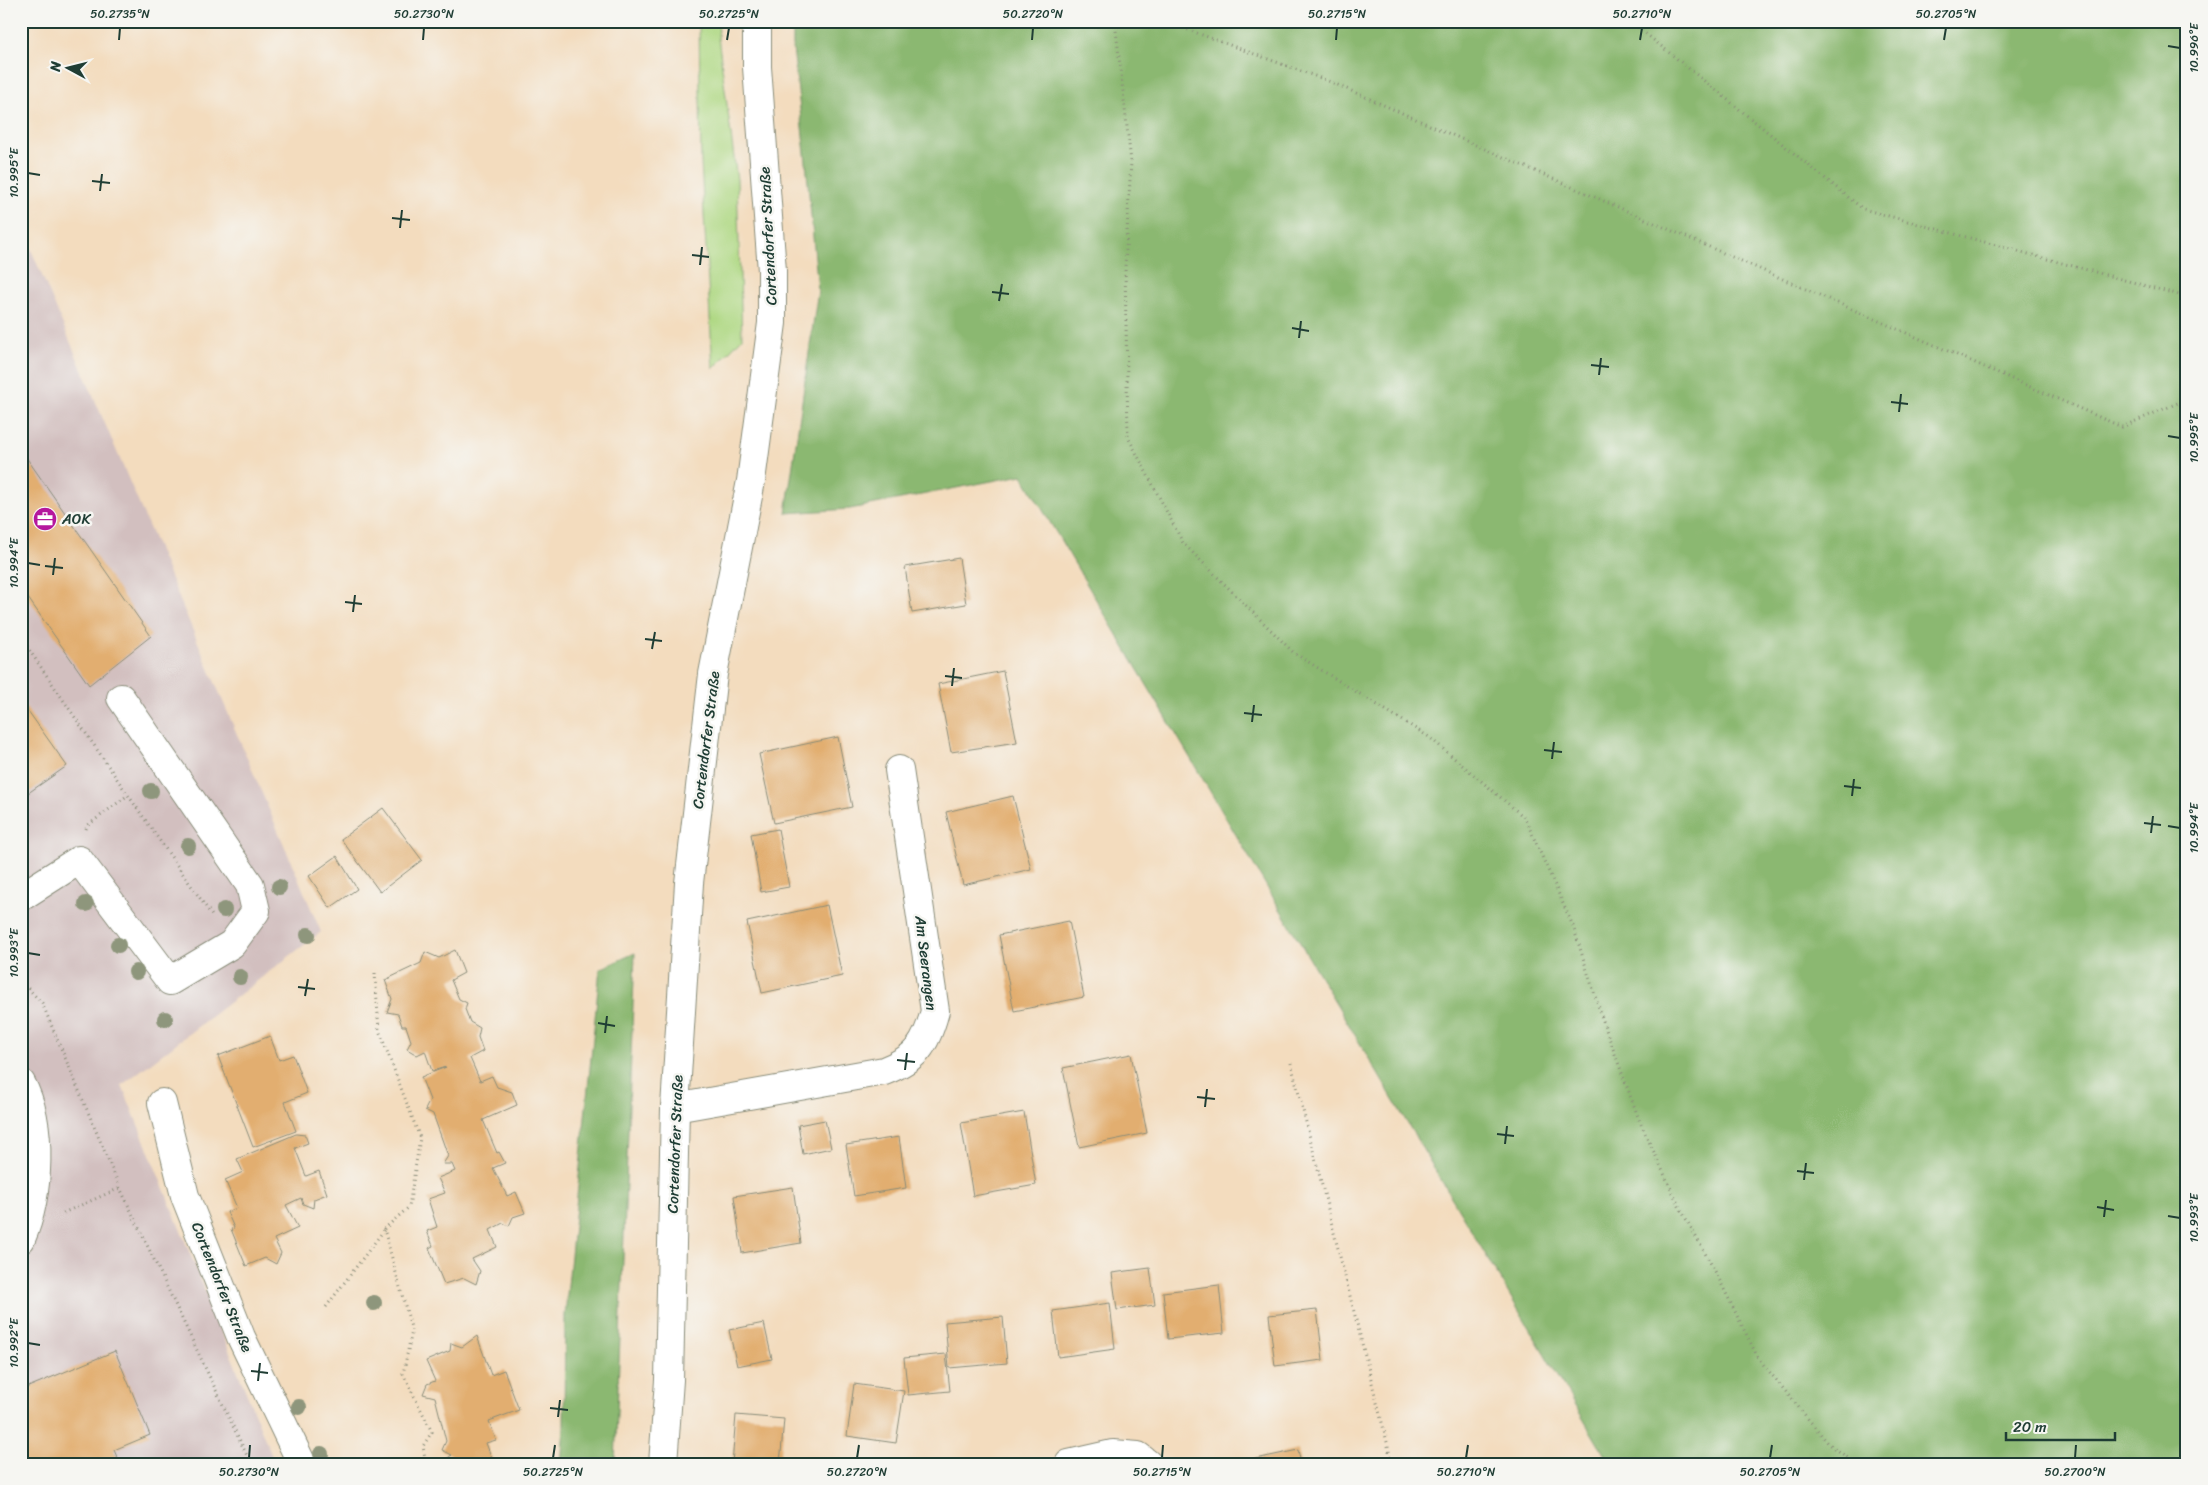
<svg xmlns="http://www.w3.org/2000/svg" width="2208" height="1485" viewBox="0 0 2208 1485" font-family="Sriracha,sans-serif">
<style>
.industrial{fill:#d2bfbf}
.green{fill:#afd883;stroke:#678a5c}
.forest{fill:#8bb871;stroke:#557a52}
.building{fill:#e2ae6f}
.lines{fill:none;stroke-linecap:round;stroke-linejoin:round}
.minor-casing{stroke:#898c79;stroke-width:30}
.path{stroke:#898c79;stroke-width:3;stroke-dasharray:1 4;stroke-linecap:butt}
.minor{stroke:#fff;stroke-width:28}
.tree{fill:#8e967b}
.ticks{fill:none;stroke:#1f3d34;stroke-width:2}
.labels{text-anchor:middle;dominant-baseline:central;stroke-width:5;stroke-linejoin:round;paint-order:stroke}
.street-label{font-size:15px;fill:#1f3d34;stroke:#f6f6f2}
.poi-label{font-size:15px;fill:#1f3d34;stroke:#f6f6f2;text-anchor:start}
.neatline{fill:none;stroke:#1f3d34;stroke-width:2}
.ticks-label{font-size:12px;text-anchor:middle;fill:#1f3d34}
</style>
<rect width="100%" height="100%" fill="#f6f6f2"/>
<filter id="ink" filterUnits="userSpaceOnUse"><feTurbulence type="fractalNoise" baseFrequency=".02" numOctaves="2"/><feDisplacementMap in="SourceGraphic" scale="10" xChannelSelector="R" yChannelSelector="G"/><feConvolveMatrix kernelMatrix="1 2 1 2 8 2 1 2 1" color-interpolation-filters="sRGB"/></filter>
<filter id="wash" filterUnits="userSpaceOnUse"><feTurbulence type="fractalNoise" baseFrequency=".0096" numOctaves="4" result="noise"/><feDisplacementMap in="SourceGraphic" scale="20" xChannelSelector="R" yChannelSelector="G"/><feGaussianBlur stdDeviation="1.12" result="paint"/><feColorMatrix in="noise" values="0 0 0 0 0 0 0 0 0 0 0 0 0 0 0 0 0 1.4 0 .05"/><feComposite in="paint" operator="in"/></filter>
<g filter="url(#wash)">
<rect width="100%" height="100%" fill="#f3dcbe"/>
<!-- industrial -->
<polygon class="industrial" points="21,226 321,932 122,1085 275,1464 21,1464"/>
<!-- green -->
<polygon class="green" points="699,21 719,21 718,37 737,180 742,338 713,369 701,162"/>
<!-- forest -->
<g class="forest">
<polygon points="793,21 2187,21 2187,1464 1610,1464 1022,475 850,509 786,513 818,290 806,162 793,48"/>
<polygon points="635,953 615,1464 561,1464 564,1429 565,1315 600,969"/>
</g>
<g id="blocks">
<!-- building -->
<g class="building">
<polygon points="21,450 151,636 89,685 21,588"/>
<polygon points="959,558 966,604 912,613 905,567"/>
<polygon points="1003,671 1017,742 951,752 938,684"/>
<polygon points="21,701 67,766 21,798"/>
<polygon points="838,737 852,807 774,823 759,754"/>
<polygon points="1013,796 1031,869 963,885 946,812"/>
<polygon points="383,808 422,860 380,892 341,839"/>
<polygon points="778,829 789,887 761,892 751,834"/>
<polygon points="337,856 357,889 330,908 309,876"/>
<polygon points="827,905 842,976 762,993 747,922"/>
<polygon points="1069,921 1084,997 1014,1011 999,935"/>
<polygon points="455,950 464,973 451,980 459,999 467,1003 465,1009 470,1022 480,1028 478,1037 483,1051 470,1058 480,1081 492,1076 497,1087 512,1092 517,1105 483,1120 497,1153 499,1152 505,1163 493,1168 507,1196 516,1192 525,1213 513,1217 509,1226 503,1223 490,1230 497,1247 472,1259 480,1271 476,1284 464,1278 444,1284 429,1248 433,1246 427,1231 437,1227 428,1199 445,1193 438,1178 455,1171 452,1164 443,1164 448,1156 433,1114 425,1110 430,1100 421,1077 446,1067 432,1071 425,1051 417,1055 407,1049 411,1041 406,1026 402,1026 398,1014 387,1012 392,999 385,980 421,963 425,952 439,958"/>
<polygon points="270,1036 279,1060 293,1055 307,1093 285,1102 296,1131 253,1147 218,1056"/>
<polygon points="1131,1054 1147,1133 1079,1147 1063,1068"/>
<polygon points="1024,1112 1036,1185 973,1196 961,1123"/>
<polygon points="825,1120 831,1148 803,1154 798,1125"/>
<polygon points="296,1134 305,1135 308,1143 295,1148 306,1176 319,1171 327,1194 314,1199 313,1208 303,1204 301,1198 286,1205 298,1228 274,1239 281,1253 276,1264 265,1258 246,1266 231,1229 234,1228 227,1212 237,1208 225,1180 243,1172 237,1159"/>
<polygon points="899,1137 906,1188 854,1196 846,1145"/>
<polygon points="793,1187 801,1243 742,1253 734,1196"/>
<polygon points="1150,1268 1155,1305 1117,1310 1112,1273"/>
<polygon points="1219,1285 1224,1333 1168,1339 1163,1292"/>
<polygon points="1110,1303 1115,1349 1058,1357 1053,1311"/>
<polygon points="1317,1310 1323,1360 1275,1366 1269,1315"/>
<polygon points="1003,1317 1007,1363 949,1368 945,1322"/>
<polygon points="764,1323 772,1359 737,1366 729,1330"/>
<polygon points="477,1336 491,1375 504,1370 519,1410 489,1421 496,1440 486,1443 494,1464 439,1464 452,1455 442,1450 446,1441 435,1397 423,1394 427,1384 435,1381 426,1361 450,1351 451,1343 462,1347"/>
<polygon points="115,1351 150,1435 114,1450 120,1464 21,1464 21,1390"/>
<polygon points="946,1354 950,1391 908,1395 904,1358"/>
<polygon points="854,1384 904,1391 896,1443 847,1436"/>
<polygon points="736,1415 784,1419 780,1464 732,1464"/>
<polygon points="1298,1450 1301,1464 1237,1464 1237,1463"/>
</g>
</g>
</g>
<g filter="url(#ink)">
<use href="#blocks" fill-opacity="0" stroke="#898c79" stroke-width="1"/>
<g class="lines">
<!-- minor casing -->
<g class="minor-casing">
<g id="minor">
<polyline points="21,897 79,860 170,981 232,944 256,911 250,885 121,698"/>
<path d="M 21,1083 C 44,1125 39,1197 21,1239"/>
<polyline points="162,1103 185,1196 241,1337 302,1464"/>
<path d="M 675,1108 L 884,1071 C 917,1058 926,1045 935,1011 L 899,770"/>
<polyline points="663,1464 669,1380 675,1108 689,883 713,674 751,481 772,323 772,271 757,67 757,21"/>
<polyline points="1069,1464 1113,1454 1138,1456 1148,1464"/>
</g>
</g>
<!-- path -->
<g class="path">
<polyline points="1115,21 1131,162 1125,267 1128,437 1183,543 1294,653 1429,737 1525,818 1573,926 1605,1027 1640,1122 1679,1206 1716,1273 1758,1358 1828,1443 1856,1464"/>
<polyline points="1164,21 1331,82 2122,427 2187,399"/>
<polyline points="1630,21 1863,209 2187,297"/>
<polyline points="21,638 128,795"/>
<polyline points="86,829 87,826 128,795 213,917"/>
<polyline points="375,973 379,1030 420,1138 409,1207 384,1229 412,1331 403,1374 432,1432 423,1446 426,1464"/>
<polyline points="21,981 42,1003 120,1188 251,1464"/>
<polyline points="1291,1063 1389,1450 1390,1464"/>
<polyline points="63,1213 120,1188"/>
<polyline points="326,1307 384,1230"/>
</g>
<!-- minor -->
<use href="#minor" class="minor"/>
</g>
<!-- trees -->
<g class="tree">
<circle cx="151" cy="791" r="8"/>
<circle cx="188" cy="846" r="8"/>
<circle cx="279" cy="887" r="8"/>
<circle cx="86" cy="904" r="8"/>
<circle cx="224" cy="910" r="8"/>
<circle cx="308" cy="935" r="8"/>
<circle cx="118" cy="945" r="8"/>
<circle cx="136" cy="972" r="8"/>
<circle cx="240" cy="977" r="8"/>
<circle cx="165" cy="1019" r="8"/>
<circle cx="374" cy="1303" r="8"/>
<circle cx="299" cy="1407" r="8"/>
<circle cx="321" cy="1454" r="8"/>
</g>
</g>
<!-- ticks -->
<path class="ticks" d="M 119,40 L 120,28M 423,40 L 424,28M 727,40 L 729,28M 1032,40 L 1033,28M 1336,40 L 1337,28M 1640,40 L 1642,28M 1944,40 L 1946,28M 2168,46 L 2180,48M 28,173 L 40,175M 92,181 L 110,183M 100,191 L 102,174M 392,218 L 410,220M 400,228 L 402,210M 692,255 L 709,257M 700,265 L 702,247M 992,292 L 1009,294M 999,301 L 1002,284M 1292,328 L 1309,331M 1299,338 L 1301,321M 1591,365 L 1609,367M 1599,375 L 1601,358M 1891,402 L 1908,404M 1899,412 L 1901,394M 2168,436 L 2180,438M 28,563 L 40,565M 45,566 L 63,568M 53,575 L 55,558M 345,602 L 362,604M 353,612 L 355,595M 645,639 L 662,641M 652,649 L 655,632M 945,676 L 962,678M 952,686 L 954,668M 1244,713 L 1262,715M 1252,722 L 1254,705M 1544,750 L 1562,752M 1552,759 L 1554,742M 1844,786 L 1861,788M 1852,796 L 1854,779M 2144,823 L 2161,825M 2168,826 L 2180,828M 2151,833 L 2153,816M 28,953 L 40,955M 298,987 L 315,989M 305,996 L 308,979M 598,1023 L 615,1026M 605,1033 L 607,1016M 897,1060 L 915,1062M 905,1070 L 907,1053M 1197,1097 L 1215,1099M 1205,1107 L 1207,1089M 1497,1134 L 1514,1136M 1505,1144 L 1507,1126M 1797,1171 L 1814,1173M 1804,1180 L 1806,1163M 2097,1207 L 2114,1210M 2168,1216 L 2180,1218M 2104,1217 L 2106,1200M 28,1343 L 40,1345M 251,1371 L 268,1373M 258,1381 L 260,1363M 550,1408 L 568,1410M 558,1417 L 560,1400M 249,1458 L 250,1445M 553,1458 L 555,1445M 857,1458 L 859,1445M 1162,1458 L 1163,1445M 1466,1458 L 1468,1445M 1770,1458 L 1772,1445M 2075,1458 L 2076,1445"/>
<!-- icons -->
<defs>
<g id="office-disc" transform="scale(1.25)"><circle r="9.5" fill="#b5179e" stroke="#f6f6f2"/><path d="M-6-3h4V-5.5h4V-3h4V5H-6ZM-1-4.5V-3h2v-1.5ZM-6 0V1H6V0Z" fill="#fff"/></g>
</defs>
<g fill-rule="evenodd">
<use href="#office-disc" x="45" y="519"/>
</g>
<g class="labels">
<!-- street labels -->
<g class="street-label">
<text transform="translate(768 236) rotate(-93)">Cortendorfer Straße</text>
<text transform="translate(706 740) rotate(-83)">Cortendorfer Straße</text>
<text transform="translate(926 963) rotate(83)">Am Seerangen</text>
<text transform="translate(675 1144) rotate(-88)">Cortendorfer Straße</text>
<text transform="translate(222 1287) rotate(68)">Cortendorfer Straße</text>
</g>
<!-- poi labels -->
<g class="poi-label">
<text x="62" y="519">AOK</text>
</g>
</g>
<!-- margin -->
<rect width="2208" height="1485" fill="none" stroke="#f6f6f2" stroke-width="55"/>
<!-- north arrow -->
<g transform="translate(68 68) rotate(277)" stroke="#f6f6f2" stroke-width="4" paint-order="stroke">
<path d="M0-4L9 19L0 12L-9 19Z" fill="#1f3d34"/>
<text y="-8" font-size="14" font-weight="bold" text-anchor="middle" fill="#1f3d34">N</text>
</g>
<!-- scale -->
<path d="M2006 1432v8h109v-8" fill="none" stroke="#1f3d34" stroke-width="2.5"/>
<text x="2013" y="1432" font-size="15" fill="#1f3d34" stroke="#f6f6f2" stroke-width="4" paint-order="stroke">20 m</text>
<rect x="28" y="28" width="2152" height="1430" class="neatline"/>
<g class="ticks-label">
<text x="120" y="18">50.2735°N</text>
<text x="424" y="18">50.2730°N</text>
<text x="729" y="18">50.2725°N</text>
<text x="1033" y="18">50.2720°N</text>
<text x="1337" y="18">50.2715°N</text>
<text x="1642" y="18">50.2710°N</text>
<text x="1946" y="18">50.2705°N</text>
<text transform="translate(2194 48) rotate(-90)" y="4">10.996°E</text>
<text transform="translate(14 173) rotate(-90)" y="4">10.995°E</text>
<text transform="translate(2194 438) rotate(-90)" y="4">10.995°E</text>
<text transform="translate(14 563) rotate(-90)" y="4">10.994°E</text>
<text transform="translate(2194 828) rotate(-90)" y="4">10.994°E</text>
<text transform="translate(14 953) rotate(-90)" y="4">10.993°E</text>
<text transform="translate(2194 1218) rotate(-90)" y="4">10.993°E</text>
<text transform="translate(14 1343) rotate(-90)" y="4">10.992°E</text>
<text x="249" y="1476">50.2730°N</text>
<text x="553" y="1476">50.2725°N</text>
<text x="857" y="1476">50.2720°N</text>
<text x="1162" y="1476">50.2715°N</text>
<text x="1466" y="1476">50.2710°N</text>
<text x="1770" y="1476">50.2705°N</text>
<text x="2075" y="1476">50.2700°N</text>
</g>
</svg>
